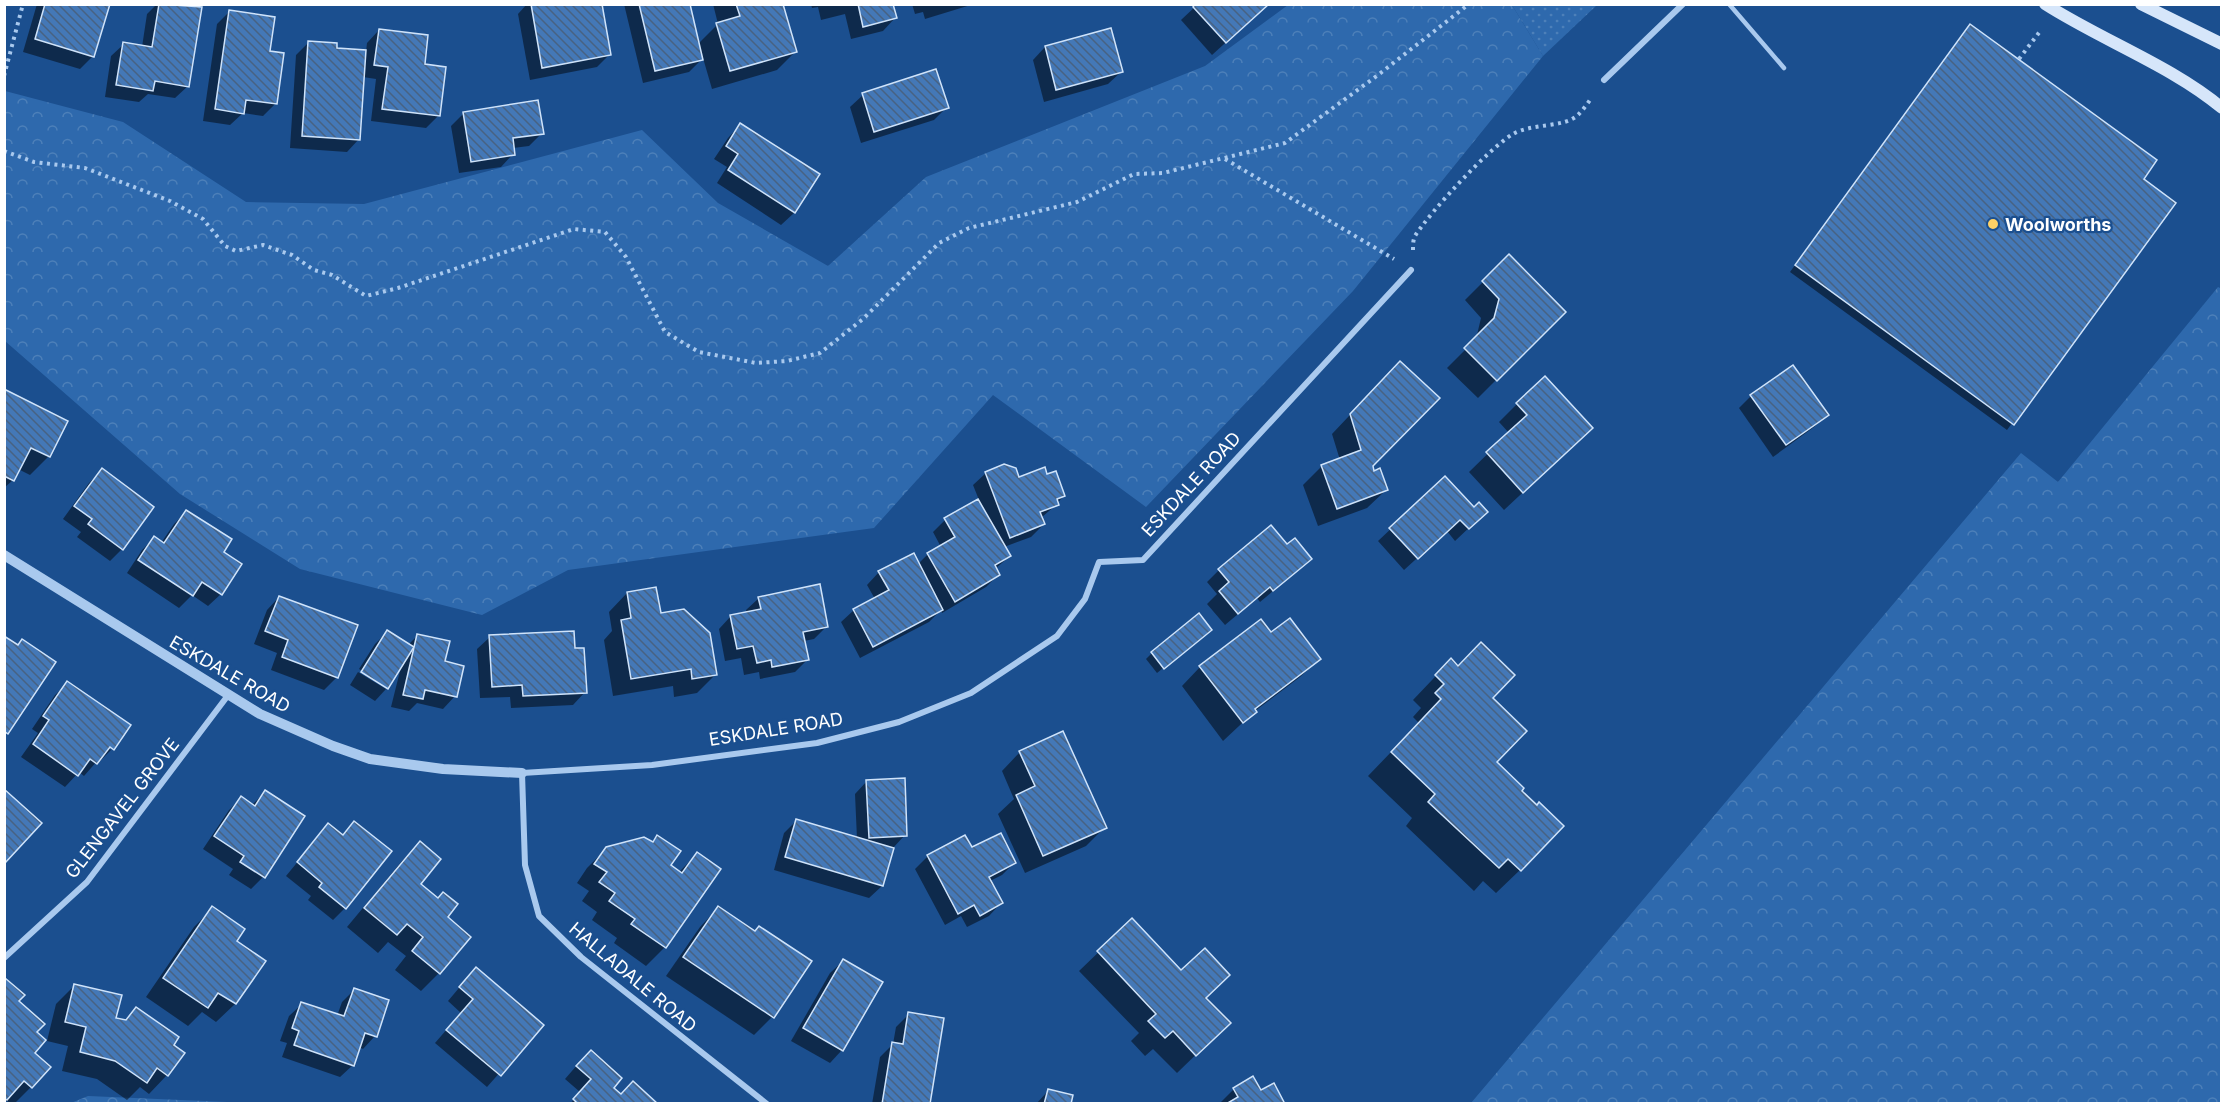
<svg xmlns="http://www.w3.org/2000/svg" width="2226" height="1108" viewBox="0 0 2226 1108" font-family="Inter,sans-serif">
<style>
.forest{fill:url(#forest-crowns)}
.park{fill:url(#park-dots)}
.shadow{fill:#0007}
.building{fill:url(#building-back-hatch);stroke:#cfe3fa;stroke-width:1.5}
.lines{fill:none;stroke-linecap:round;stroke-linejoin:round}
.path{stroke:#a9c9ee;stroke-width:4;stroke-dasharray:3 4.5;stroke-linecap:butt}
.service{stroke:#a9c9ee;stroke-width:4.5}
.minor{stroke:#a9c9ee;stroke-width:6}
.tertiary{stroke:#a9c9ee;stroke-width:10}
.secondary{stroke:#d6e6fa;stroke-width:12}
.poi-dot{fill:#ffd166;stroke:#1b4f8f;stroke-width:2}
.labels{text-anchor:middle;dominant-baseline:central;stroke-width:4.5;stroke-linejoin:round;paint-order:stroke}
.poi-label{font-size:18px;font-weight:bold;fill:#fff;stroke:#1b4f8f;text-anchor:start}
.street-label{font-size:18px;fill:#fff;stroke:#1b4f8f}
</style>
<defs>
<pattern id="forest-crowns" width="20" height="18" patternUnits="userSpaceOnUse" patternTransform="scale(1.5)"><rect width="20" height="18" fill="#2e69ad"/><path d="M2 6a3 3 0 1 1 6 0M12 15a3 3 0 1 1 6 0" fill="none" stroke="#4d80b9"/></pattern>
<pattern id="park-dots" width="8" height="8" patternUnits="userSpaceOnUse" patternTransform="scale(1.5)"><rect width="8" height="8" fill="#2e69ad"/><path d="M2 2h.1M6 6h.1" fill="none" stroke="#4d80b9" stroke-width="1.8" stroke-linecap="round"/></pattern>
<pattern id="building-back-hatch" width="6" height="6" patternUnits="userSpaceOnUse" patternTransform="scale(1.5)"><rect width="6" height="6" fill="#4478b7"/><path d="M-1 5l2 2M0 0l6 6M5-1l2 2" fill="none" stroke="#486282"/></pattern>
</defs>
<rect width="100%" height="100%" fill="#1b4f8f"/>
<!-- forest -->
<g class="forest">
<polygon points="1288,5 1512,5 1543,56 1353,291 1146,507 993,395 874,528 568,570 482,615 300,569 180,494 5,341 5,91 123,122 246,202 364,204 642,130 718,203 828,266 926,177 1205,66"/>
<polygon points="2218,287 2222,289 2221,1103 1471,1103 2021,453 2058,482"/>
<polygon points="88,1096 227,1102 233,1103 71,1103"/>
</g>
<!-- park -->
<polygon class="park" points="1512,5 1597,5 1543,56"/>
<!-- shadow -->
<g class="shadow">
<polygon points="37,4 108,4 93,56 80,69 23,52"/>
<polygon points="157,4 179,4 200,8 188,86 175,98 148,94 139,102 105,97 111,56 124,44 142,47 147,14"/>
<polygon points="527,4 600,4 609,55 597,67 530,80 518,14"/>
<polygon points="624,4 681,4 698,44 718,24 713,4 782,4 795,52 777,70 712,89 703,58 689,72 643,83"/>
<polygon points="811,4 892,4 895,18 883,31 851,39 845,14 821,20 818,7 812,8"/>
<polygon points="912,4 974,4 925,19 923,12 915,14"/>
<polygon points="1198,4 1268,4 1212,55 1181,20"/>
<polygon points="229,12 269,52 275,104 263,116 243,113 230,125 203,121 217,24"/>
<polygon points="379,30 423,66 439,115 426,128 371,121 376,79 363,77 359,139 347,152 290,148 296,55 308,43 335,50 366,52 367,43"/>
<polygon points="1965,32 2141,179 2174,203 2007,430 1790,272"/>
<polygon points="1045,47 1121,72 1108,84 1044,102 1033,60"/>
<polygon points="863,95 947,107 934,120 861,143 850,107"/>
<polygon points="464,113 542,133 529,146 513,148 513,154 501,167 459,173 451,126"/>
<polygon points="740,125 818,175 794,213 781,225 717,183 727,167 714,159 728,138"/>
<polygon points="1509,256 1564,312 1478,398 1447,368 1476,339 1481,318 1465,300"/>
<polygon points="1382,381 1371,466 1386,490 1367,508 1318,526 1303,485 1321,467 1340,460 1332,434"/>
<polygon points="4,391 66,422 48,457 30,475 18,469 13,480 4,488"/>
<polygon points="1751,396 1827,415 1814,427 1773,457 1739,408"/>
<polygon points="1517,404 1573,446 1504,510 1469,472 1509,433 1499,422"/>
<polygon points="102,470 122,549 110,561 77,537 81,532 63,519 89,483"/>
<polygon points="986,473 1019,479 1046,476 1064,495 1057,504 1041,518 1044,524 1031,537 1004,547 1010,556 995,569 998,575 986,587 942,613 941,610 929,622 860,658 841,622 854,610 875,599 867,585 879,572 918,564 928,554 941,547 933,532 945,520 979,500 973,485"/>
<polygon points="1445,478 1473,524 1455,541 1447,531 1404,570 1378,541"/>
<polygon points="186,512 222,552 221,594 208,606 192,595 179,608 127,573 142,550 154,538 161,543 174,524"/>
<polygon points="1219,570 1297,571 1260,602 1257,598 1225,625 1207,604 1217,594 1207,582"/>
<polygon points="627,593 659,615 716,674 697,693 674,697 673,686 613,696 604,640 612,631 609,612"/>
<polygon points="279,597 356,626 336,678 324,690 271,670 277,653 254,644 267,610"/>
<polygon points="759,598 826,627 814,639 804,641 808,659 795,672 760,679 759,672 744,675 741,658 725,661 719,629 731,616 747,613 746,610"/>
<polygon points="387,632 408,645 417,636 455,696 443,709 417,703 409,711 391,707 401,667 386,689 386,686 359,669 375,644"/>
<polygon points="1271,634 1319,659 1300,677 1255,711 1223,741 1182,686 1200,667"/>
<polygon points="1204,635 1157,673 1146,659 1152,653"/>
<polygon points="490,637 574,649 585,692 573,705 511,708 510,697 480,698 477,649"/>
<polygon points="1451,660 1491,698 1495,762 1520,870 1496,893 1483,881 1474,891 1406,826 1412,818 1368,776 1419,723 1413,717 1421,708 1413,700"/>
<polygon points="358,672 386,689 375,701 350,685"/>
<polygon points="68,683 129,726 113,749 113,747 103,743 111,750 100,761 98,760 84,776 79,772 65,787 21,757 38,733 32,729 55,695"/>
<polygon points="1020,752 1105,827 1086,846 1025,873 998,814 1014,799 1002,771"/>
<polygon points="867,781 905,835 892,849 882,886 869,898 774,870 784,833 796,821 857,839 855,794"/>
<polygon points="266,791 303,816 263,877 251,889 229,875 233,869 203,849 229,810 241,798 252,805"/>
<polygon points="354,823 345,908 333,920 308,900 311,896 286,876 328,825 341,836"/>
<polygon points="657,837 669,866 679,872 697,854 718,869 665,947 646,966 614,943 617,938 592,920 597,912 582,901 589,891 577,883 587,868 606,849 651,843"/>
<polygon points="420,843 419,884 446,917 439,973 421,991 395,970 406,956 388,942 378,953 347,927 402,861"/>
<polygon points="971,849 1015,862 1002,875 990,881 1001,903 989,916 967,927 961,916 945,925 915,869 928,856"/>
<polygon points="213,908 235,941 264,961 235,1004 216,1022 202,1012 188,1026 146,997 194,927"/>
<polygon points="718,908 772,1017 754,1035 666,976 700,927"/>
<polygon points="1132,920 1205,998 1210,1041 1177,1073 1153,1049 1145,1056 1131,1041 1139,1033 1079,971"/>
<polygon points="843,961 842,1050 830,1063 791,1041 830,973"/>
<polygon points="5,980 35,1033 31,1087 14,1104 4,1100"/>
<polygon points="464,982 542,1025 487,1087 435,1043 461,1013 448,1001"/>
<polygon points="75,985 114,1019 124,1021 136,1009 172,1045 167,1075 149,1094 140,1087 127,1100 97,1079 62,1071 68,1046 47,1041 56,1004"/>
<polygon points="355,989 375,1036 363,1049 359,1047 353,1065 340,1077 282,1057 287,1043 280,1041 289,1016 302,1004 337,1016 342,1002"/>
<polygon points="909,1014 929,1104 872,1104 880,1057 893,1044 896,1027"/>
<polygon points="578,1064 620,1095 655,1104 570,1104 580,1092 565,1079"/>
<polygon points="1234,1089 1261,1092 1284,1104 1219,1104"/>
<polygon points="1048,1091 1070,1104 1036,1104"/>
</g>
<!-- building -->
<g class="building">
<polygon points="45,4 110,4 94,57 35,39"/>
<polygon points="159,4 202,7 189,87 155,81 153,91 116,85 123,42 152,47"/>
<polygon points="531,4 602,4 611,55 542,68"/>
<polygon points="639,4 690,4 703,60 655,71"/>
<polygon points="736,4 783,4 797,52 730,71 716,23 740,16"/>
<polygon points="858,4 893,4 897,18 863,27"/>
<polygon points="1195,4 1269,4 1226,43 1193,7"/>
<polygon points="229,10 275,17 270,51 284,53 277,104 246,100 244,114 215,109"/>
<polygon points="1970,24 2157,160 2144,179 2176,203 2014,425 1795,265"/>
<polygon points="1111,28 1123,72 1056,90 1045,46"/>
<polygon points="379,29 428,35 425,64 446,67 440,116 382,109 388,67 374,65"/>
<polygon points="308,41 337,43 337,48 366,50 360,140 302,136"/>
<polygon points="936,69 949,108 874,132 862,93"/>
<polygon points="538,100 544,134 513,138 515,155 471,162 463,112"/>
<polygon points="740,123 820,174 795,213 728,170 738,154 726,146"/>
<polygon points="1509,254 1566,312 1497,381 1464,348 1494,318 1499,299 1482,281"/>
<polygon points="1400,361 1440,398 1373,466 1374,471 1380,468 1388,490 1337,509 1321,465 1361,450 1350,414"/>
<polygon points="1793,365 1829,415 1786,445 1750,395"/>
<polygon points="1545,376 1593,428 1523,493 1486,452 1527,415 1516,403"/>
<polygon points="4,389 68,421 50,457 31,448 14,481 4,476"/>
<polygon points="1004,464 1016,468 1019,477 1045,467 1047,474 1056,471 1065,496 1057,499 1059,505 1040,512 1045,524 1010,538 985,472"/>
<polygon points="102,468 154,507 123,550 88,524 92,519 74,506"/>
<polygon points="1445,476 1474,507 1479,502 1488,512 1469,529 1460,520 1418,559 1389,528"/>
<polygon points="978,499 1011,556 995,565 1000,575 955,602 927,553 955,537 944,518"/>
<polygon points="186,510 232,539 224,552 242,564 222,595 202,582 193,596 138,560 154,536 164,543"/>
<polygon points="1271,525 1287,544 1295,538 1312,559 1273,591 1270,587 1238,614 1219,591 1229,582 1218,569"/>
<polygon points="914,553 943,610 873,647 853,609 889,590 878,571"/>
<polygon points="820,584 828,627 803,632 809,660 772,667 771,660 757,663 753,646 737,649 730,615 761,609 758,597"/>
<polygon points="656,587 661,613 684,609 710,633 717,675 692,679 691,669 631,679 621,620 631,618 627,592"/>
<polygon points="279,596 358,625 338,678 282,657 288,640 265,631"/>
<polygon points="1199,613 1212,630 1164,669 1151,652"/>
<polygon points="1290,618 1321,659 1255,709 1257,712 1243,723 1199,666 1261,619 1271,632"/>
<polygon points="387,630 414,647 388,689 361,672"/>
<polygon points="574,631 575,648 584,648 587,693 523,696 522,685 492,687 489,635"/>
<polygon points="417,634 450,641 445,661 464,666 457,697 425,690 423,699 403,695"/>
<polygon points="4,636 18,645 22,639 56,662 8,734 4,731"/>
<polygon points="1481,642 1515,675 1493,698 1527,731 1497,762 1524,788 1522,791 1537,805 1539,802 1564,826 1521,871 1508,859 1499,868 1428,802 1435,794 1391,752 1441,699 1435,693 1444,684 1435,675 1451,658 1458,666"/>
<polygon points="67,681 131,725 114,750 110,747 97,764 90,759 78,776 33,744 49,720 43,716"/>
<polygon points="1063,731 1107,828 1043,856 1016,795 1035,786 1019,751"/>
<polygon points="905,778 907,836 869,838 866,780"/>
<polygon points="4,789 42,823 4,864"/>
<polygon points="265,790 305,816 265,878 240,862 244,856 214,836 241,796 255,806"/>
<polygon points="796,819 894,848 883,886 785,857"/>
<polygon points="354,821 392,851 346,909 319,887 322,883 297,862 328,823 343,835"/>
<polygon points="1001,833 1016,863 989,877 1003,903 980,916 974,905 958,914 927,855 965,835 972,847"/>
<polygon points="657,835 681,851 671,865 682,873 697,852 721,869 666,948 631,924 635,919 609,901 615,893 599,882 607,872 594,864 606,847 644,837 653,842"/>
<polygon points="420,841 441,859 421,884 438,898 443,892 458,904 448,917 471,937 440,974 412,951 423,937 407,924 397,935 364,908"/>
<polygon points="212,906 245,929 237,941 266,961 236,1004 218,993 208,1008 163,978"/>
<polygon points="718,906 755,931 759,926 812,961 774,1018 683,957"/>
<polygon points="1132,918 1181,970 1205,948 1230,975 1206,998 1231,1023 1196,1056 1173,1031 1165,1038 1148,1021 1156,1014 1097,951"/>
<polygon points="843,959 883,982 843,1051 803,1028"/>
<polygon points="476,967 544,1025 501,1076 446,1030 473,999 459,987"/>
<polygon points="5,978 25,995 19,1001 45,1024 37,1032 46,1040 35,1053 51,1067 32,1088 24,1081 7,1100 4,1098"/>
<polygon points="74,984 122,995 116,1018 126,1020 136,1007 179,1037 174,1045 185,1053 168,1076 157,1068 147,1083 115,1061 80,1052 86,1027 65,1022"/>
<polygon points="354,988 389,1000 377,1037 365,1033 354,1066 294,1045 299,1031 292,1028 301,1002 344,1016"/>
<polygon points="908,1012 944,1018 930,1104 882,1104 892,1042 903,1044"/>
<polygon points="591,1050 622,1078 614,1088 621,1094 633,1081 658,1104 578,1104 573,1099 591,1079 576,1066"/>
<polygon points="1253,1076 1261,1090 1274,1083 1285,1104 1226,1104 1238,1097 1233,1088"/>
<polygon points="1048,1089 1073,1095 1071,1104 1044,1104"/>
</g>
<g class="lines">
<!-- path -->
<g class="path">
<polyline points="2019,59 2041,30"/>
<polyline points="4,76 23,4"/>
<polyline points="4,151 34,162 85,168 170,201 203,219 225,246 236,251 263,245 292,255 314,270 332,275 366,296 398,288 574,229 605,232 626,257 665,332 699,352 756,363 787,361 820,353 863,319 939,243 969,228 1077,202 1134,174 1163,173 1285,143 1378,75 1469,4"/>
<polyline points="1225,159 1394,259"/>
<path d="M 1413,250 C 1413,245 1413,240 1415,236 C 1430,212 1489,148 1513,134 C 1532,123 1564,128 1578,115 C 1583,110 1588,103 1592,97"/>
</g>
<!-- service -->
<polyline class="service" points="1729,4 1784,68"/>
<!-- minor -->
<g class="minor">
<polyline points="1604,80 1683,4"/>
<polyline points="4,958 87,882 229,694"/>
<polyline points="767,1104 581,957 539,916 525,865 522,773 652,765 817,743 899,722 971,693 1057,636 1085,599 1099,562 1143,560 1411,270"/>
</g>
<!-- tertiary -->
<polyline class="tertiary" points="4,555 260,714 333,746 370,759 443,769 522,773"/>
<!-- secondary -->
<g class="secondary">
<path d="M 2045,4 C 2101,40 2172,66 2222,108"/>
<polyline points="2141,4 2222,44"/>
</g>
</g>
<!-- markers -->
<circle class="poi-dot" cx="1993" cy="224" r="6"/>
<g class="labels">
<!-- poi labels -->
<g class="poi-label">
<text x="2005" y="224">Woolworths</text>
</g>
<!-- street labels -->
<g class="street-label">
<text transform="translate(1191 484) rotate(-47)">ESKDALE ROAD</text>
<text transform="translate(230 674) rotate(30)">ESKDALE ROAD</text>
<text transform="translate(776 729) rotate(-9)">ESKDALE ROAD</text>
<text transform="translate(122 808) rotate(-52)">GLENGAVEL GROVE</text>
<text transform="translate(633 977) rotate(40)">HALLADALE ROAD</text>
</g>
</g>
<!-- border -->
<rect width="2226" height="1108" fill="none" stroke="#ffffff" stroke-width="12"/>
</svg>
